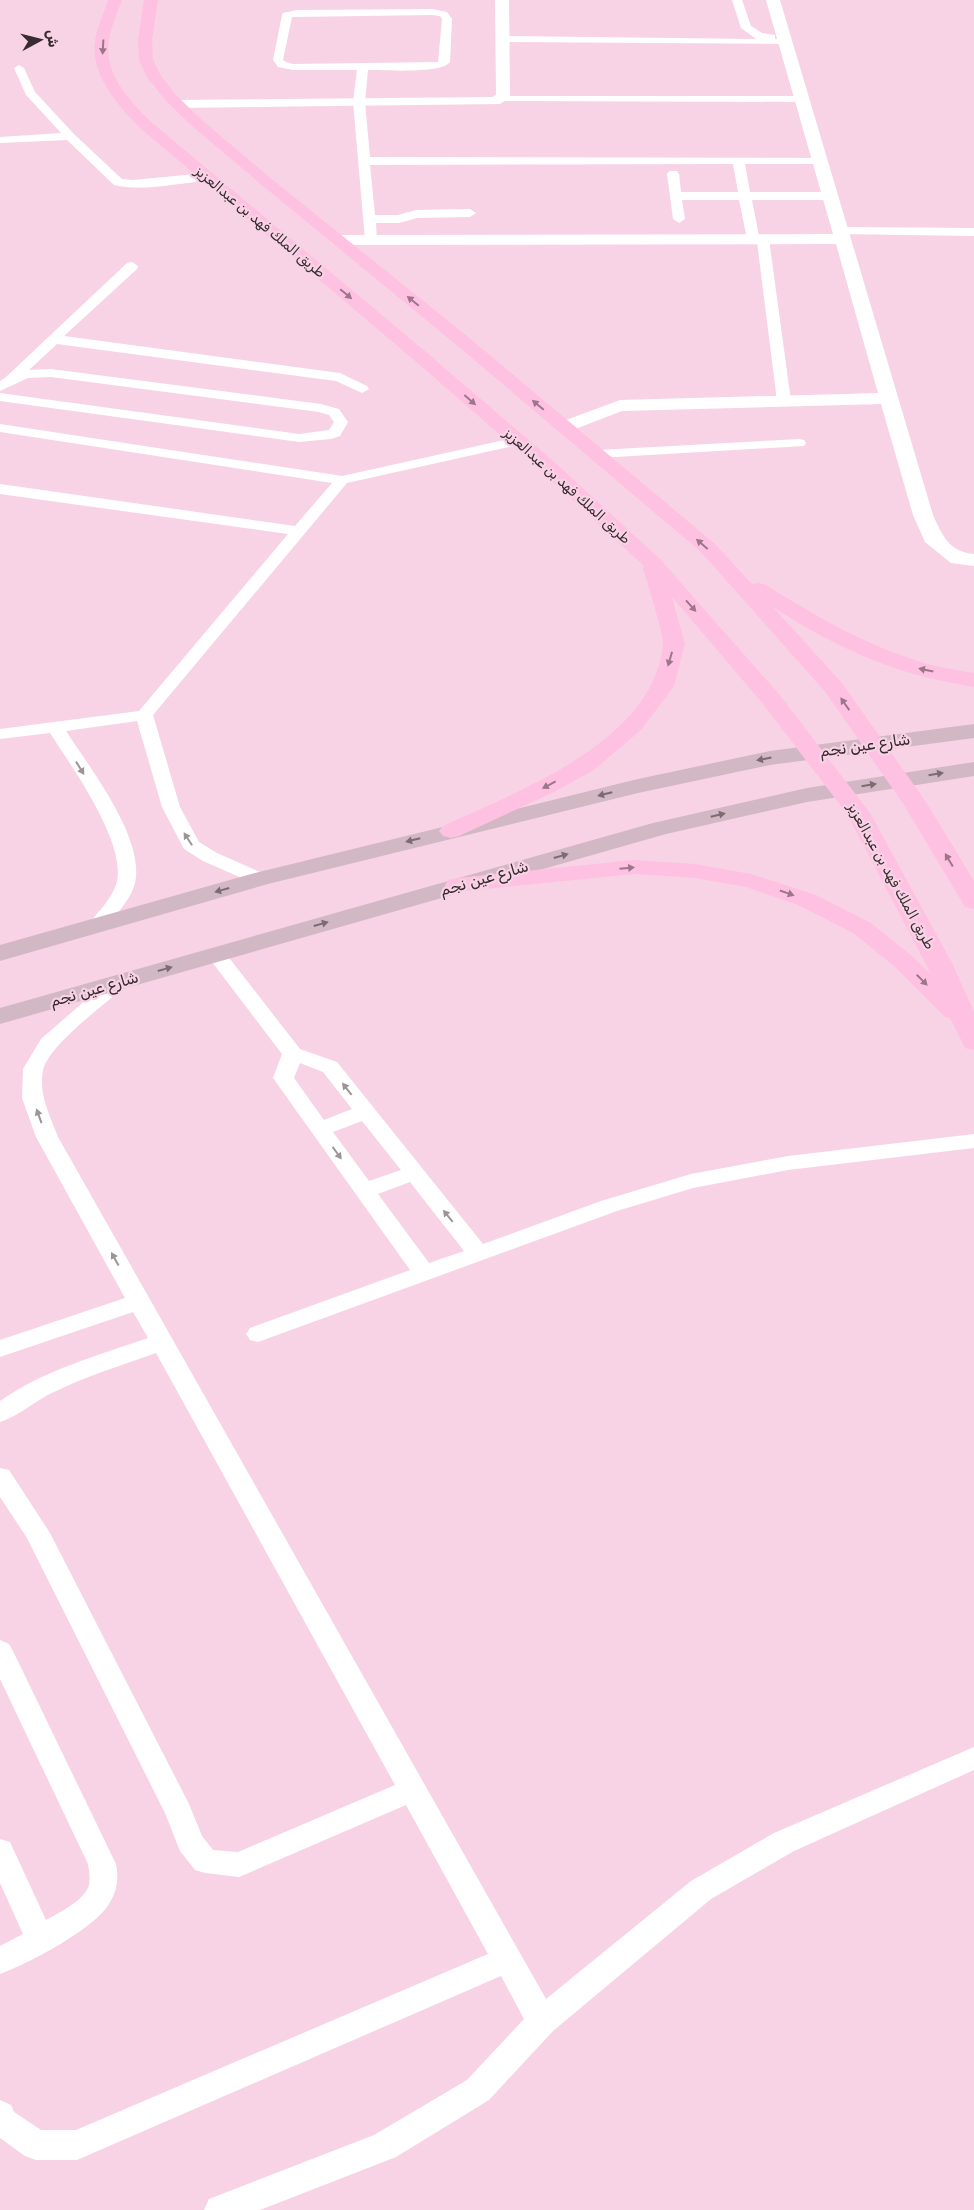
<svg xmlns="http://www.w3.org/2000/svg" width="974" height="2210" viewBox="0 0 974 2210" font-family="Rubik,Vazirmatn,sans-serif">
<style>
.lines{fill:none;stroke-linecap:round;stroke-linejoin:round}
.service{fill:#fff;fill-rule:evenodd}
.minor{fill:#fff;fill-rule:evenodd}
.secondary{fill:#d2b7c4;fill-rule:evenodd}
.primary{fill:#ffc1e2;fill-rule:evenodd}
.oneway{fill:#9c768a}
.oneway2{fill:#7d6a73}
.oneway3{fill:#9c9598}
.labels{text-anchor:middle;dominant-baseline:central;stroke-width:4.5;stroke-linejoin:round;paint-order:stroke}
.far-street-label{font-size:14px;fill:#382b31;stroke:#f8d3e5}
.street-label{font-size:16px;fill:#382b31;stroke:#f8d3e5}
</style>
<rect width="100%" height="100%" fill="#f8d3e5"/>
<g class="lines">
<!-- service -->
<g class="service">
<polygon points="732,0 742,0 751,26 762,33 775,35 775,39 789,40 790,42 789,44 504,42 499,39 504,36 756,39 741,28"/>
<path d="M 432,9 L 447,12 L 452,19 L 450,62 C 441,74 385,70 368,70 L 365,102 L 370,157 L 824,158 L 826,160 L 820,164 L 745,164 L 750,192 L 830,192 L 836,196 L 830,200 L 752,200 L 759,236 L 767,236 L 769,239 L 791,401 L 789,404 L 779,404 L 777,401 L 757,242 L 749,242 L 747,239 L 739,200 L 682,200 L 685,219 L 679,223 L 673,219 L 667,174 L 669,171 L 677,171 L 679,174 L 681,192 L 738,192 L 733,164 L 370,165 L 375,215 L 398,215 L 416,210 L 470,209 L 476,213 L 470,217 L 417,218 L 399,223 L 376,223 L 377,240 L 371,244 L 367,243 L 365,240 L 353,102 L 357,70 L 293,70 L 278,67 L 273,60 L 282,15 L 283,13 L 297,10 ZM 432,15 L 440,16 L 442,19 L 438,62 L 293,64 L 286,62 L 283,60 L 292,17 Z"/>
<path d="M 19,65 L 24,68 L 35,92 L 74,134 L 122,179 L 133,180 L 206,173 L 212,177 L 206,181 C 177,183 143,192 114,185 L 67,140 L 0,143 L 0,137 L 61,133 L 26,95 L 14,68 Z"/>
<polygon points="498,96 802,96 808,99 802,102 494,101 492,99 494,97"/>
<polygon points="841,227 974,228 974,236 837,234 835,231"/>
<polygon points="132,262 138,266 137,269 64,336 340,373 367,386 369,389 362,393 336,381 57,344 29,370 51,369 321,404 339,409 348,422 340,436 331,439 299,442 0,401 0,393 299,434 329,430 334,422 329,415 319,412 51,377 28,378 0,391 0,381 6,377 127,263"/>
<path d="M 0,424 L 342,476 L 518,437 L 523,438 L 525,441 L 523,444 L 518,445 L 347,483 L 153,715 L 180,807 L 199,842 L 217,853 L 267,875 L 269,879 L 267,883 L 260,885 L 253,883 L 203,861 L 184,849 L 162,807 L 137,721 L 66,731 C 90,768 140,832 136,877 C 135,891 125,904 117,914 C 108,924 104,934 90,930 L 87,926 C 97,913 110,901 116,885 C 129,845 71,766 50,733 L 0,739 L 0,729 L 139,711 L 288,534 L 0,494 L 0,484 L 295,526 L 332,483 L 0,432 Z"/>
<polygon points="799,439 804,440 806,443 804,446 598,458 593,457 591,454 593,451 598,450"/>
<path d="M 216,948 L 223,950 L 300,1049 L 337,1062 L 483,1244 L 601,1201 L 691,1174 L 788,1156 L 974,1134 L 974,1148 L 788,1170 L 693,1188 L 617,1211 L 258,1342 L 250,1340 L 246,1334 L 250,1328 L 410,1270 L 273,1078 L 282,1054 L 206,954 L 209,950 ZM 300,1063 L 323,1072 L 352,1109 L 324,1120 L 294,1078 ZM 362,1121 L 401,1170 L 369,1181 L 333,1132 ZM 410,1182 L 464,1251 L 429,1263 L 378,1194 Z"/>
<path d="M 117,977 L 124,979 L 127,983 L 124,987 C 104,1005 49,1045 43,1070 C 38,1093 50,1116 58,1137 L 546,1999 L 691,1881 L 774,1833 L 974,1747 L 974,1770 L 794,1851 L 711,1899 L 553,2031 L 489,2100 L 396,2157 L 260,2210 L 204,2210 L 209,2199 L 374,2135 L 467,2080 L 524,2019 L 501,1976 L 77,2160 L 36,2160 L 25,2156 L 0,2138 L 0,2100 L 11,2105 L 14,2112 L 41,2130 L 76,2130 L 488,1954 L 406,1805 L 239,1877 L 205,1873 L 195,1870 L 180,1851 L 165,1813 L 27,1538 L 0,1497 L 0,1468 L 9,1470 L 50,1533 L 189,1804 L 202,1836 L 213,1850 L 238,1852 L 395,1785 L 156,1353 C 122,1365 87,1376 54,1392 C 36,1400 19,1416 0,1422 L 0,1401 C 44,1370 97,1356 148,1338 L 133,1312 L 0,1357 L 0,1340 L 125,1298 L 36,1137 L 22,1098 L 23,1069 L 41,1039 L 110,979 Z"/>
<path d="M 0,1640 L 9,1644 L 13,1651 L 116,1864 C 119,1879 117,1891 109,1904 C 94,1929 28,1964 0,1974 L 0,1946 L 23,1934 L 0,1883 L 0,1839 L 10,1842 L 46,1920 C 59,1913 81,1902 88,1888 C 91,1881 89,1871 88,1864 L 0,1679 Z"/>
</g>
<!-- minor -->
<g class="minor">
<polygon points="495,0 509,0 510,97 500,104 177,108 170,104 177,100 492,97 496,95"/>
<path d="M 766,0 L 780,0 L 933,515 C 942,535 949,552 974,554 L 974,566 L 951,563 L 925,542 L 913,515 L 881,404 L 622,411 L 565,433 L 558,431 L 556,427 L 558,423 L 620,400 L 878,393 L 836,244 L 338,245 L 332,243 L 330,240 L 332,237 L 338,235 L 833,234 Z"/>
</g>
<!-- secondary -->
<g class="secondary">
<polygon points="974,724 974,738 770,765 638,793 268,884 0,961 0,945 251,874 638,779 770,751"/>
<polygon points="974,762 974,776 807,802 666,834 0,1024 0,1008 653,823 807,788"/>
</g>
<!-- primary -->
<g class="primary">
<path d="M 108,0 L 122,0 C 117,13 111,27 109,41 C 104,74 129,100 150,121 L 426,352 L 551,459 L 659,558 L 779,694 L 870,813 L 952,963 L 974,1012 L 974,1050 L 965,1048 L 950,1018 L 945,1017 L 894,966 L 853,933 L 798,905 L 746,887 L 695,878 L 634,874 L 457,892 L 448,890 L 445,885 L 448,880 L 457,878 L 634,860 L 695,864 L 751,874 L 816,895 L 871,923 L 912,956 L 931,974 L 847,814 L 763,704 L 672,597 L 685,644 L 674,686 L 642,729 L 594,770 L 554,792 L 459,836 L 451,838 L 443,836 L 439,831 L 443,826 C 518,791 653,742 663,645 C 664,634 647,583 643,568 L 644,566 L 537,467 L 414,360 L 140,128 C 118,105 90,75 95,41 C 97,27 104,13 108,0 Z"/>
<path d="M 144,0 L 158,0 L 152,40 L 153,60 L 161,76 L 176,95 L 203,121 L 273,180 L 472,340 L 715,544 L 752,584 L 759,583 L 766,585 C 817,617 867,646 925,663 C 941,668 958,670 974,673 L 974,687 C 954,683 934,680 914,674 C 864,660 816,635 773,607 L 842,683 L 928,805 L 974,881 L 974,909 L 965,907 L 962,902 L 904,805 L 826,693 L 701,552 L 460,348 L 263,186 L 193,127 L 166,101 L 147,77 L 139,60 L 138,40 Z"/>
</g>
</g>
<!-- one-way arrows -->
<defs><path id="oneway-solid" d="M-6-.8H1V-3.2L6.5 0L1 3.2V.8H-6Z" transform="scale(1.25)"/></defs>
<g class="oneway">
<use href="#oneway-solid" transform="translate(103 47) rotate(93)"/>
<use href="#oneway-solid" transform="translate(346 294) rotate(40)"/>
<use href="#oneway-solid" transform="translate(413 301) rotate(-141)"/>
<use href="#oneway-solid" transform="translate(470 400) rotate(41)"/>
<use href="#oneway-solid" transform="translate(538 405) rotate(-140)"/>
<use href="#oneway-solid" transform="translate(702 544) rotate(-139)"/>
<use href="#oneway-solid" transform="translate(691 606) rotate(48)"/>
<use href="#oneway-solid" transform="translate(670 659) rotate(106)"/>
<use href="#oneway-solid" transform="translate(926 670) rotate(-168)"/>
<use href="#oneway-solid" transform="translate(845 704) rotate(-125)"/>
<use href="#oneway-solid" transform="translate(549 785) rotate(152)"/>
<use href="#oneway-solid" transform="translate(949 860) rotate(-121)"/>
<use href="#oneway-solid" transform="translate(627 868) rotate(-5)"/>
<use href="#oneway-solid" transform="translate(787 893) rotate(19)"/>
<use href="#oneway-solid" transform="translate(922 980) rotate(45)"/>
</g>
<g class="oneway2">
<use href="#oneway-solid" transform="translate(764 759) rotate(169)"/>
<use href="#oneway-solid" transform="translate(936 774) rotate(-9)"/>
<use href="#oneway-solid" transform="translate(869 785) rotate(-9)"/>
<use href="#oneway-solid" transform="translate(605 794) rotate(166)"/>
<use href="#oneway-solid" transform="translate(718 815) rotate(-13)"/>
<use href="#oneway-solid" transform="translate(413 840) rotate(166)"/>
<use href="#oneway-solid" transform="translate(561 856) rotate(-16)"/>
<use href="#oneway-solid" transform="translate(222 890) rotate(164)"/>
<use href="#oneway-solid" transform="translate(321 924) rotate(-16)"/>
<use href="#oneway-solid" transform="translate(165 969) rotate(-16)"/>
</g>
<g class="oneway3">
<use href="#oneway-solid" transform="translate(80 768) rotate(58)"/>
<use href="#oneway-solid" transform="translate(188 839) rotate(-123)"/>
<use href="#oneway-solid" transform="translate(347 1089) rotate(-128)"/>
<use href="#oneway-solid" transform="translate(39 1116) rotate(-110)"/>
<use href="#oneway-solid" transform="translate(337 1153) rotate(54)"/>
<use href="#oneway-solid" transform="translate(448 1216) rotate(-129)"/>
<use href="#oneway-solid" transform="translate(115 1259) rotate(-119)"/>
</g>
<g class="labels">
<!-- far-street labels -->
<g class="far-street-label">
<text transform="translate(260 222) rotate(40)">طريق الملك فهد بن عبدالعزيز</text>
<text transform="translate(567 486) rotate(42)">طريق الملك فهد بن عبدالعزيز</text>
<text transform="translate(891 876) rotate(61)">طريق الملك فهد بن عبدالعزيز</text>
</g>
<!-- street labels -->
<g class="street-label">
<text transform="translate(865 745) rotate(-8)">شارع عين نجم</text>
<text transform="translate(484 878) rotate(-16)">شارع عين نجم</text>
<text transform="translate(94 989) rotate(-16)">شارع عين نجم</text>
</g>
</g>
<!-- north arrow -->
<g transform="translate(40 40) rotate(83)" stroke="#f8d3e5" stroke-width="4" paint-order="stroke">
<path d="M0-4L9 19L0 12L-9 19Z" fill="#382b31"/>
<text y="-8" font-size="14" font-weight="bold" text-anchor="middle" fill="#382b31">ش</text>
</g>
</svg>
